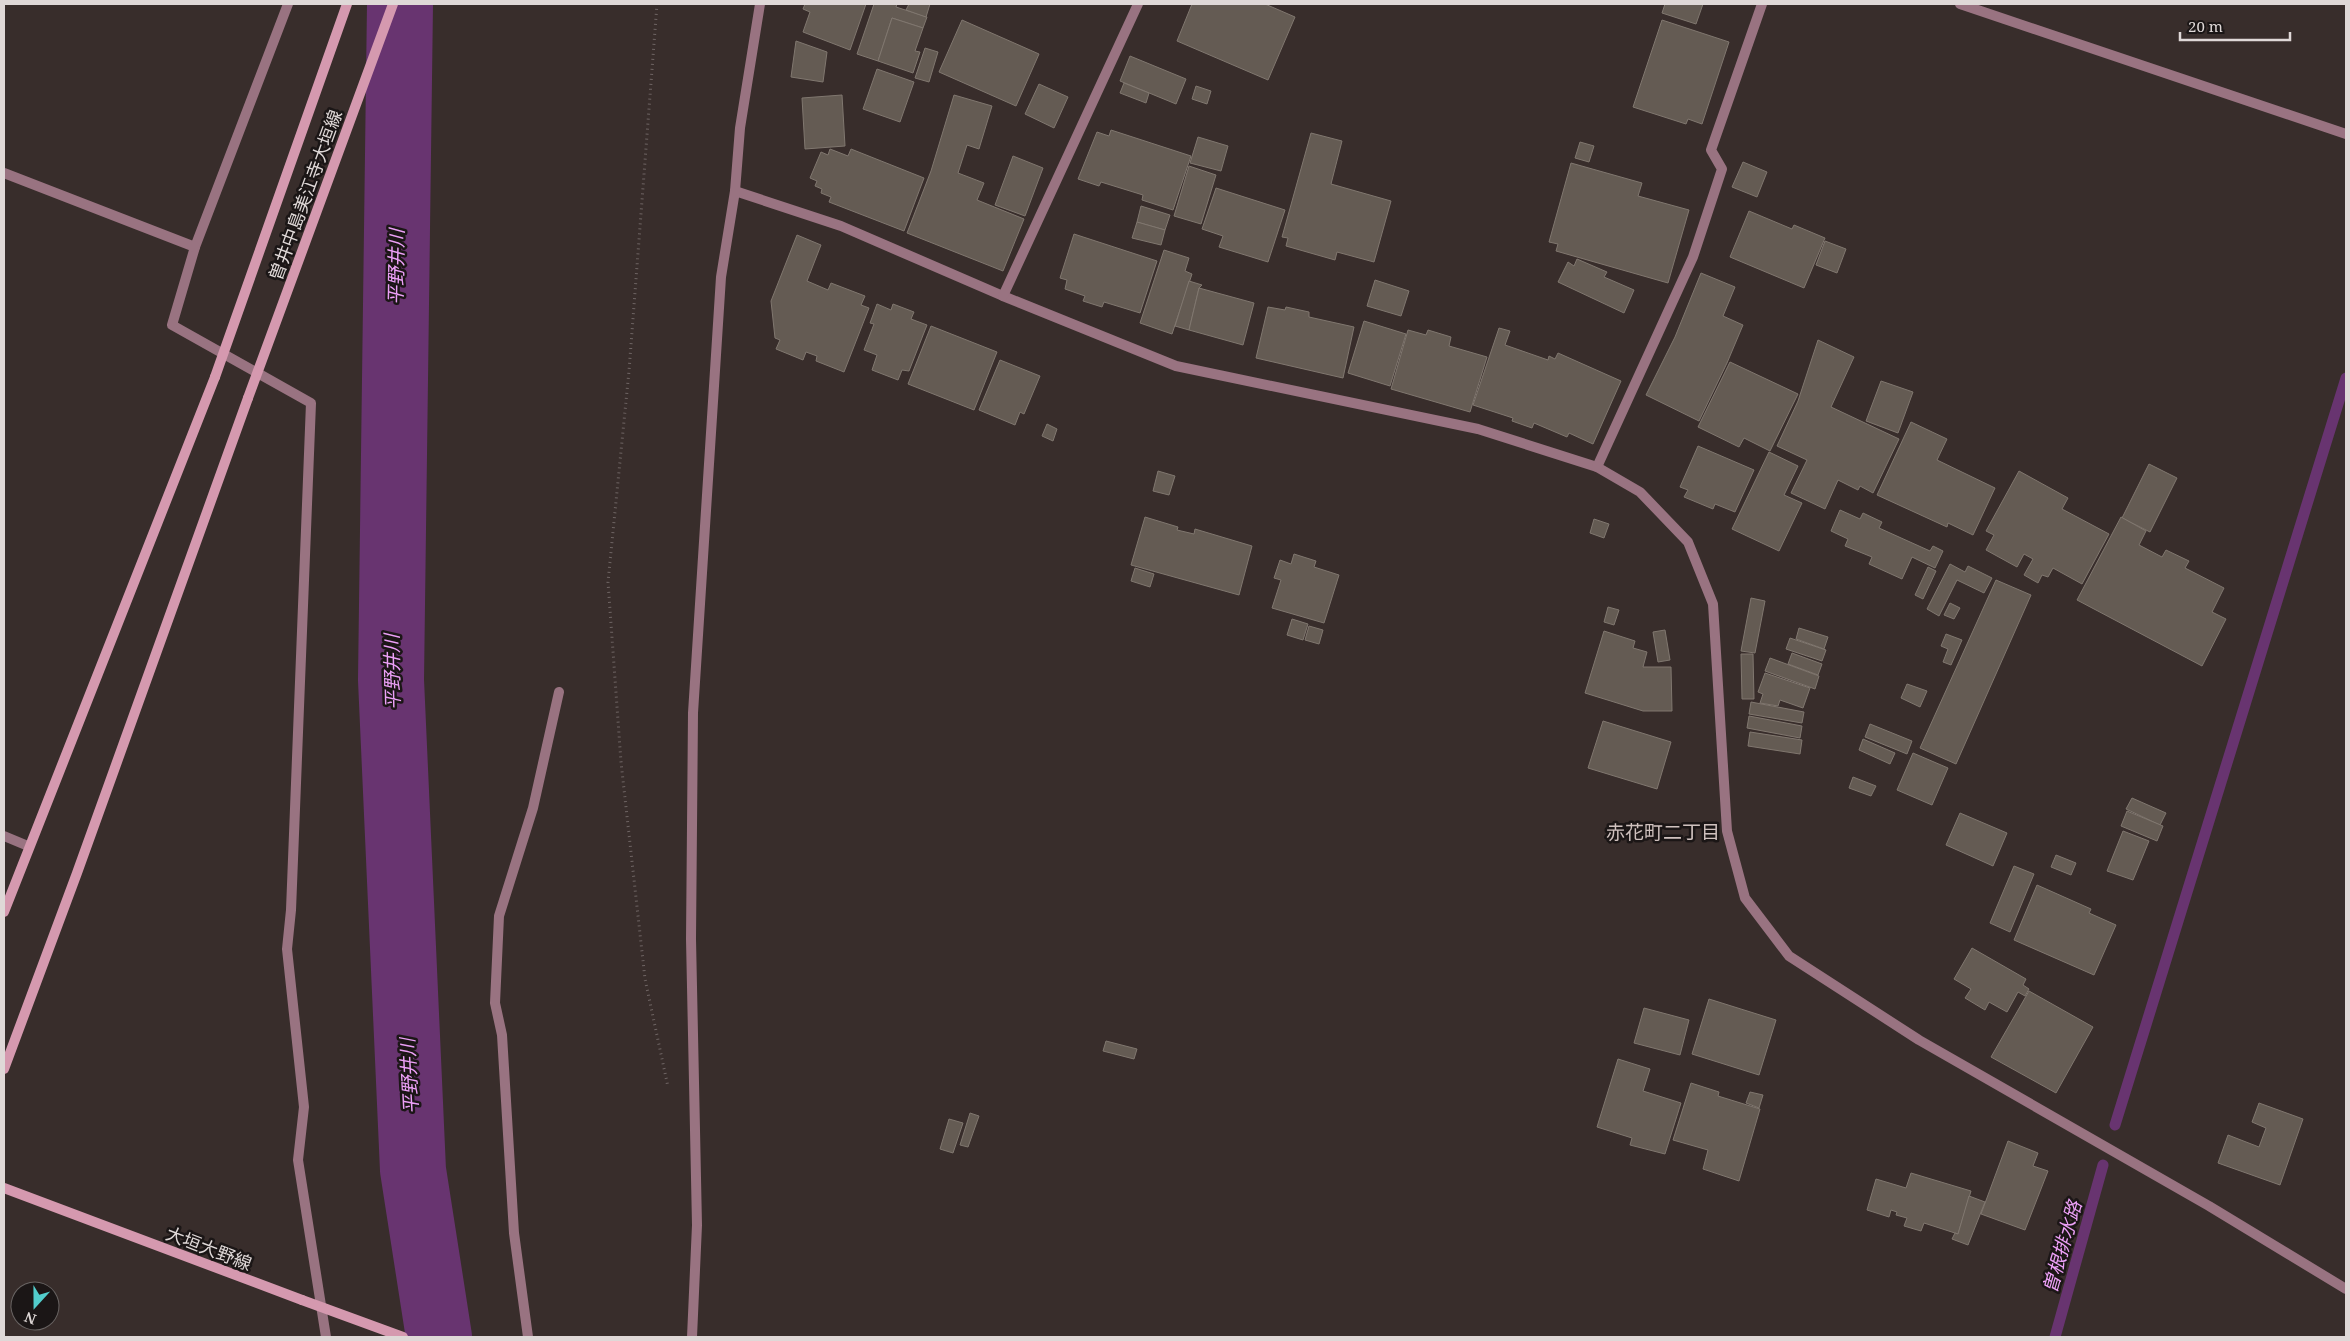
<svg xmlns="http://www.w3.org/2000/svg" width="2350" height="1341" viewBox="0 0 2350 1341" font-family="'Noto Serif','Noto Sans JP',serif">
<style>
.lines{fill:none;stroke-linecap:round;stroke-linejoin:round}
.stream{stroke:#683470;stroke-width:11}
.river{stroke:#683470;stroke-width:66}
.building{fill:#645b53;stroke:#80776f}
.path{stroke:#6f6564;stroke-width:3;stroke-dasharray:1 4;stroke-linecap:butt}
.street{stroke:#997381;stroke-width:10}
.secondary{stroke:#d599af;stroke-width:10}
.secondary-bridge{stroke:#d599af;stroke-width:10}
.labels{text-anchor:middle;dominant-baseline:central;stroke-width:5;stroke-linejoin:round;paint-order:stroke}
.street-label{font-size:18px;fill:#dfd8d7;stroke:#1b1616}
.water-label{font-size:19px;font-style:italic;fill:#eca0f7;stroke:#1b1616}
.neighbourhood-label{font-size:19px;fill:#cfc1be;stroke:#1b1616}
</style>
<rect width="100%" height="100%" fill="#382d2b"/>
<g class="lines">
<!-- stream -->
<g class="stream">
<polyline points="2115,1125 2346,378"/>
<polyline points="2055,1337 2103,1165"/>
</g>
<!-- river -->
<polyline class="river" points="400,4 391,680 413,1170 439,1337"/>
</g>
<!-- building -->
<g class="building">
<polygon points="805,4 866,4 850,50 803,32 810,12 803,9"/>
<polygon points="874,4 897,4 896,7 927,17 923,28 892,18 878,61 857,54"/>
<polygon points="909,4 930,4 926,17 906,10"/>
<polygon points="1192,4 1265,4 1295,17 1268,80 1177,41"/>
<polygon points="1665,4 1703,4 1696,24 1662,13"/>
<polygon points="892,18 923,28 915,51 920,52 913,73 878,61"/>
<polygon points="962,20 1039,54 1016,106 939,72"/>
<polygon points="1662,20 1729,42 1702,124 1688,119 1686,124 1633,107"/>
<polygon points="796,41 827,52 823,82 791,77"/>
<polygon points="925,48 938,52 929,82 915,78"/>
<polygon points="1130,56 1186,79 1176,104 1120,81"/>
<polygon points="877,69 914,82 900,122 863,109"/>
<polygon points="1124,83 1149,93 1146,103 1120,93"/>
<polygon points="1039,84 1068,97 1054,128 1025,114"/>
<polygon points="1196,86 1211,91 1207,104 1192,99"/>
<polygon points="842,95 845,146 805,149 802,98"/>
<polygon points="954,95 992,106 979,149 967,145 958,173 984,183 977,200 1024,219 1003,271 907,233 931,171"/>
<polygon points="1111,130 1191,156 1173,210 1142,200 1143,195 1101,182 1099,186 1078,179 1097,132 1109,136"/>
<polygon points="1311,133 1342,141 1331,184 1391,201 1374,262 1337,252 1335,260 1286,246 1288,238 1282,237"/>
<polygon points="1198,137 1228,146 1221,171 1190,163"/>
<polygon points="1580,142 1594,146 1589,162 1575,158"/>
<polygon points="830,149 848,156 851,149 924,178 904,231 829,202 831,197 821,193 822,189 815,186 817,181 810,178 821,152 828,155"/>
<polygon points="1013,156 1043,168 1025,216 995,205"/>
<polygon points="1743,162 1767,172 1757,197 1732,187"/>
<polygon points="1571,163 1642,183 1638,196 1689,210 1668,283 1556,251 1558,244 1549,242"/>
<polygon points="1189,166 1216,175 1201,224 1174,216"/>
<polygon points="1216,188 1285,210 1268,262 1219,247 1223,236 1202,229"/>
<polygon points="1141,206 1170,215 1165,230 1137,222"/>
<polygon points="1749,211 1792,229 1794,225 1825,238 1804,288 1730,257"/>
<polygon points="1137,222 1165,230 1161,245 1132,238"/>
<polygon points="1074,234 1157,261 1140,313 1104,302 1102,307 1083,301 1085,296 1065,289 1067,280 1060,278"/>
<polygon points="797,235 821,245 807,281 828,290 831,283 865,296 861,305 869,308 844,372 816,361 817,356 806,352 803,360 776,349 780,340 775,338 771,301"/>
<polygon points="1825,241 1846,249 1837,273 1816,265"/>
<polygon points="1164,250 1189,258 1185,271 1192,274 1172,334 1140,323"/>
<polygon points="1577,259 1607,272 1604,277 1634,290 1624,313 1558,282 1568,262 1574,266"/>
<polygon points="1701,273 1735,287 1723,316 1743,325 1727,363 1699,421 1646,395 1675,337"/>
<polygon points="1375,280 1409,291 1401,316 1367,306"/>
<polygon points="1189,281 1202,285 1199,288 1189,330 1175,326"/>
<polygon points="1199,288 1254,303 1243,345 1189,330"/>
<polygon points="877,304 891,310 893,304 914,312 911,319 927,325 909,371 902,370 898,380 872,370 877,355 864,350 874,324 870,323"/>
<polygon points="1268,307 1285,310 1286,307 1309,312 1309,317 1354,327 1343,378 1256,358"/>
<polygon points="1364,321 1406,334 1390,386 1348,373"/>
<polygon points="931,326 997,352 974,410 908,384"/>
<polygon points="1499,328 1510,331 1505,345 1548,360 1549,356 1555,359 1558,353 1621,381 1593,444 1569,433 1567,437 1534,423 1532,428 1512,421 1513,418 1473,405"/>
<polygon points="1408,330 1426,335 1428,330 1451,337 1449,346 1487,357 1470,412 1391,389"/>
<polygon points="1818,340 1854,357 1831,407 1899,439 1873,493 1860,486 1858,490 1838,480 1825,509 1791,493 1807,460 1777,446 1798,401"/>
<polygon points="1000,360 1040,376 1024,414 1020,412 1015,425 979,410"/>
<polygon points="1730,362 1798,394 1770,451 1744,438 1739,447 1698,427"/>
<polygon points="1881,381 1913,392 1898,433 1866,421"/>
<polygon points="1911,422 1947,439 1937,460 1995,488 1973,535 1948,523 1947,527 1877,495"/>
<polygon points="1047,424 1057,429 1053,441 1042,436"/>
<polygon points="1698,446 1754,470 1735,512 1715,504 1713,509 1684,497 1688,490 1680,487"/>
<polygon points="1769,452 1798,466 1784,495 1802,503 1779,551 1732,529"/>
<polygon points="2149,464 2177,478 2150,532 2122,518"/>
<polygon points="1158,471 1175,476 1169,495 1153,491"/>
<polygon points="2019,471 2068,498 2062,509 2109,534 2082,584 2053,568 2048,577 2042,575 2038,583 2024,575 2033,559 2024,554 2017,567 1986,550 1994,535 1986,531"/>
<polygon points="1840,510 1860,519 1863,513 1882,522 1879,528 1930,551 1933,546 1943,551 1935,568 1912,557 1902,579 1869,564 1872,557 1845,546 1848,539 1831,531"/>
<polygon points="1145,517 1178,527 1177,530 1194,534 1195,529 1252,546 1239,595 1131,565"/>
<polygon points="2121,517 2146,531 2139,545 2162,557 2166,550 2189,561 2185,568 2224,588 2212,612 2226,619 2202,666 2077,600"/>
<polygon points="1594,519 1609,524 1604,538 1590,533"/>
<polygon points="1294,554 1316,561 1314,567 1339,575 1324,623 1272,608 1281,580 1274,578 1280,560 1291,564"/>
<polygon points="1950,564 1965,572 1968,566 1992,578 1984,593 1957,580 1939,616 1927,609"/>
<polygon points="1928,567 1936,571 1923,599 1915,595"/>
<polygon points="1135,568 1154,574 1150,587 1131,581"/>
<polygon points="1996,580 2031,595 1956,764 1920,748"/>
<polygon points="1751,598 1765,601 1755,653 1741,651"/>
<polygon points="1950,603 1960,608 1954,619 1944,615"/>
<polygon points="1608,607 1619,610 1614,625 1604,622"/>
<polygon points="1292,619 1308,624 1303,640 1287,635"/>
<polygon points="1309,626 1323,630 1319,644 1305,640"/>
<polygon points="1799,628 1828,637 1824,649 1796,639"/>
<polygon points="1665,630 1670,660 1658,662 1653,632"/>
<polygon points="1604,631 1635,641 1633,648 1647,652 1643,667 1671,667 1672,711 1643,711 1585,693"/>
<polygon points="1946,634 1962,640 1951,665 1943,662 1948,649 1941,646"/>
<polygon points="1790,638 1826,650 1822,661 1786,649"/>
<polygon points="1792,653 1822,664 1818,675 1788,664"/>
<polygon points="1741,654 1753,654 1754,699 1742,699"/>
<polygon points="1770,658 1819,676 1815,689 1765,671"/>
<polygon points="1765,673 1810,688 1803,708 1780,700 1778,706 1760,703 1763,694 1758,692"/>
<polygon points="1907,684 1927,691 1920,707 1901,698"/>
<polygon points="1751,702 1804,712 1802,723 1749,714"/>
<polygon points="1749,716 1802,726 1800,738 1747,728"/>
<polygon points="1603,721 1671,742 1657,789 1588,768"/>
<polygon points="1870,724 1912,741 1907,754 1865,737"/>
<polygon points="1750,732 1802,740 1800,754 1748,746"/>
<polygon points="1863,739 1895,753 1890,764 1859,750"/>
<polygon points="1913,753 1948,768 1932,805 1897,790"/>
<polygon points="1853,777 1876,786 1871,796 1849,788"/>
<polygon points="2132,798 2166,813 2160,825 2126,809"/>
<polygon points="2127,811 2163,826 2157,841 2121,826"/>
<polygon points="1960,813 2007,833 1993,866 1946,845"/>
<polygon points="2123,831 2149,841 2133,880 2107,871"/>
<polygon points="2056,855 2076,863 2071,875 2051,867"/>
<polygon points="2014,866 2034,874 2010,932 1990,923"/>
<polygon points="2037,885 2091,909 2089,913 2116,925 2094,975 2014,940"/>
<polygon points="1972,948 2026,979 2023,985 2029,989 2025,996 2018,992 2007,1012 1989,1002 1985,1010 1965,998 1971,989 1954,979"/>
<polygon points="2029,991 2093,1027 2056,1093 1991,1057"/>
<polygon points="1709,999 1776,1020 1759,1075 1692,1054"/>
<polygon points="1644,1008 1689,1020 1680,1055 1634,1043"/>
<polygon points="1106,1041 1137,1049 1134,1059 1103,1051"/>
<polygon points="1618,1059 1650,1069 1643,1091 1681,1103 1665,1154 1630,1145 1632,1138 1597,1127"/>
<polygon points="1691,1083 1719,1092 1718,1096 1760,1109 1739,1181 1703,1169 1708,1150 1673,1140"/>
<polygon points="1750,1092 1763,1095 1759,1108 1746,1103"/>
<polygon points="2259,1103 2303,1119 2280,1185 2218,1163 2228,1135 2259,1147 2266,1128 2252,1122"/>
<polygon points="970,1113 979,1116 968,1147 960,1145"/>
<polygon points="949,1119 963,1123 953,1153 940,1149"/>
<polygon points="2008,1141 2038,1153 2033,1166 2048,1171 2025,1230 1981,1214"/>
<polygon points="1911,1173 1971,1191 1958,1234 1924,1223 1921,1231 1904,1226 1907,1218 1896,1215 1897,1212 1891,1210 1889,1217 1867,1210 1876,1179 1906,1188"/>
<polygon points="1969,1196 1985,1202 1968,1245 1952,1239 1955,1233 1958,1234"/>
</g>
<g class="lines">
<!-- path -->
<polyline class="path" points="657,4 629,371 608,582 621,762 645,979 668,1087"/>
<!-- street -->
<g class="street">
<polyline points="288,4 195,247 172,325 311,403 291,910 287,949 304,1107 298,1160 326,1337"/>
<polyline points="1960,4 2346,134"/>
<polyline points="4,173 195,247"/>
<polyline points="735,191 841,226 1003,296 1176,366 1478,429 1597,467 1640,492 1688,542 1713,604 1727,831 1745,898 1789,956 1919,1040 2209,1206 2346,1289"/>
<polyline points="1003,296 1138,4"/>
<polyline points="1597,467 1693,257 1722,169 1711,150 1762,4"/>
<polyline points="4,836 28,846"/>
<polyline points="528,1337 514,1233 502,1035 495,1003 499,916 533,808 559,692"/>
<polyline points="692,1337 697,1225 691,939 693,713 721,277 735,191 740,128 760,4"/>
</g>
<!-- secondary -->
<g class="secondary">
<polyline points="4,912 215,377"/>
<polyline points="4,1069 77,873 248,398"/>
<polyline points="4,1188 302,1300"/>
</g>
<!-- secondary-bridge -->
<g class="secondary-bridge">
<polyline points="215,377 347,4"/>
<polyline points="248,398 393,4"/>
<polyline points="302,1300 403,1337"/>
</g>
</g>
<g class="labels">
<!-- street labels -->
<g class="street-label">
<text transform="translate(305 195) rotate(-70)">曽井中島美江寺大垣線</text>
<text transform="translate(209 1248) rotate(21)">大垣大野線</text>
</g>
<!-- water labels -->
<g class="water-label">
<text transform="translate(396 267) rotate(-89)">平野井川</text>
<text transform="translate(392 672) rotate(-91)">平野井川</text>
<text transform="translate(409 1076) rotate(-93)">平野井川</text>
<text transform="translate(2062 1247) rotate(-74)">曽根排水路</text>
</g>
<!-- neighbourhood labels -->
<g class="neighbourhood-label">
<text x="1663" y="832">赤花町二丁目</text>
</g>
</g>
<!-- border -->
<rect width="2350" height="1341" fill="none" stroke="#dfd8d7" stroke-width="10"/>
<!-- north arrow -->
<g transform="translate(35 1306) rotate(201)"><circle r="24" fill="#1b1616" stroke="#696463"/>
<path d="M0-4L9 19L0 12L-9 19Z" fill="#52cdcc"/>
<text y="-8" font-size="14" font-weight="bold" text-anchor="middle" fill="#dfd8d7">N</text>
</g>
<!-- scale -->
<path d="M2180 32v8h110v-8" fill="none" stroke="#dfd8d7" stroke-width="2.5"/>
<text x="2188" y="32" font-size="15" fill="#dfd8d7" stroke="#1b1616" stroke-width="4" paint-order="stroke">20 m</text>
</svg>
